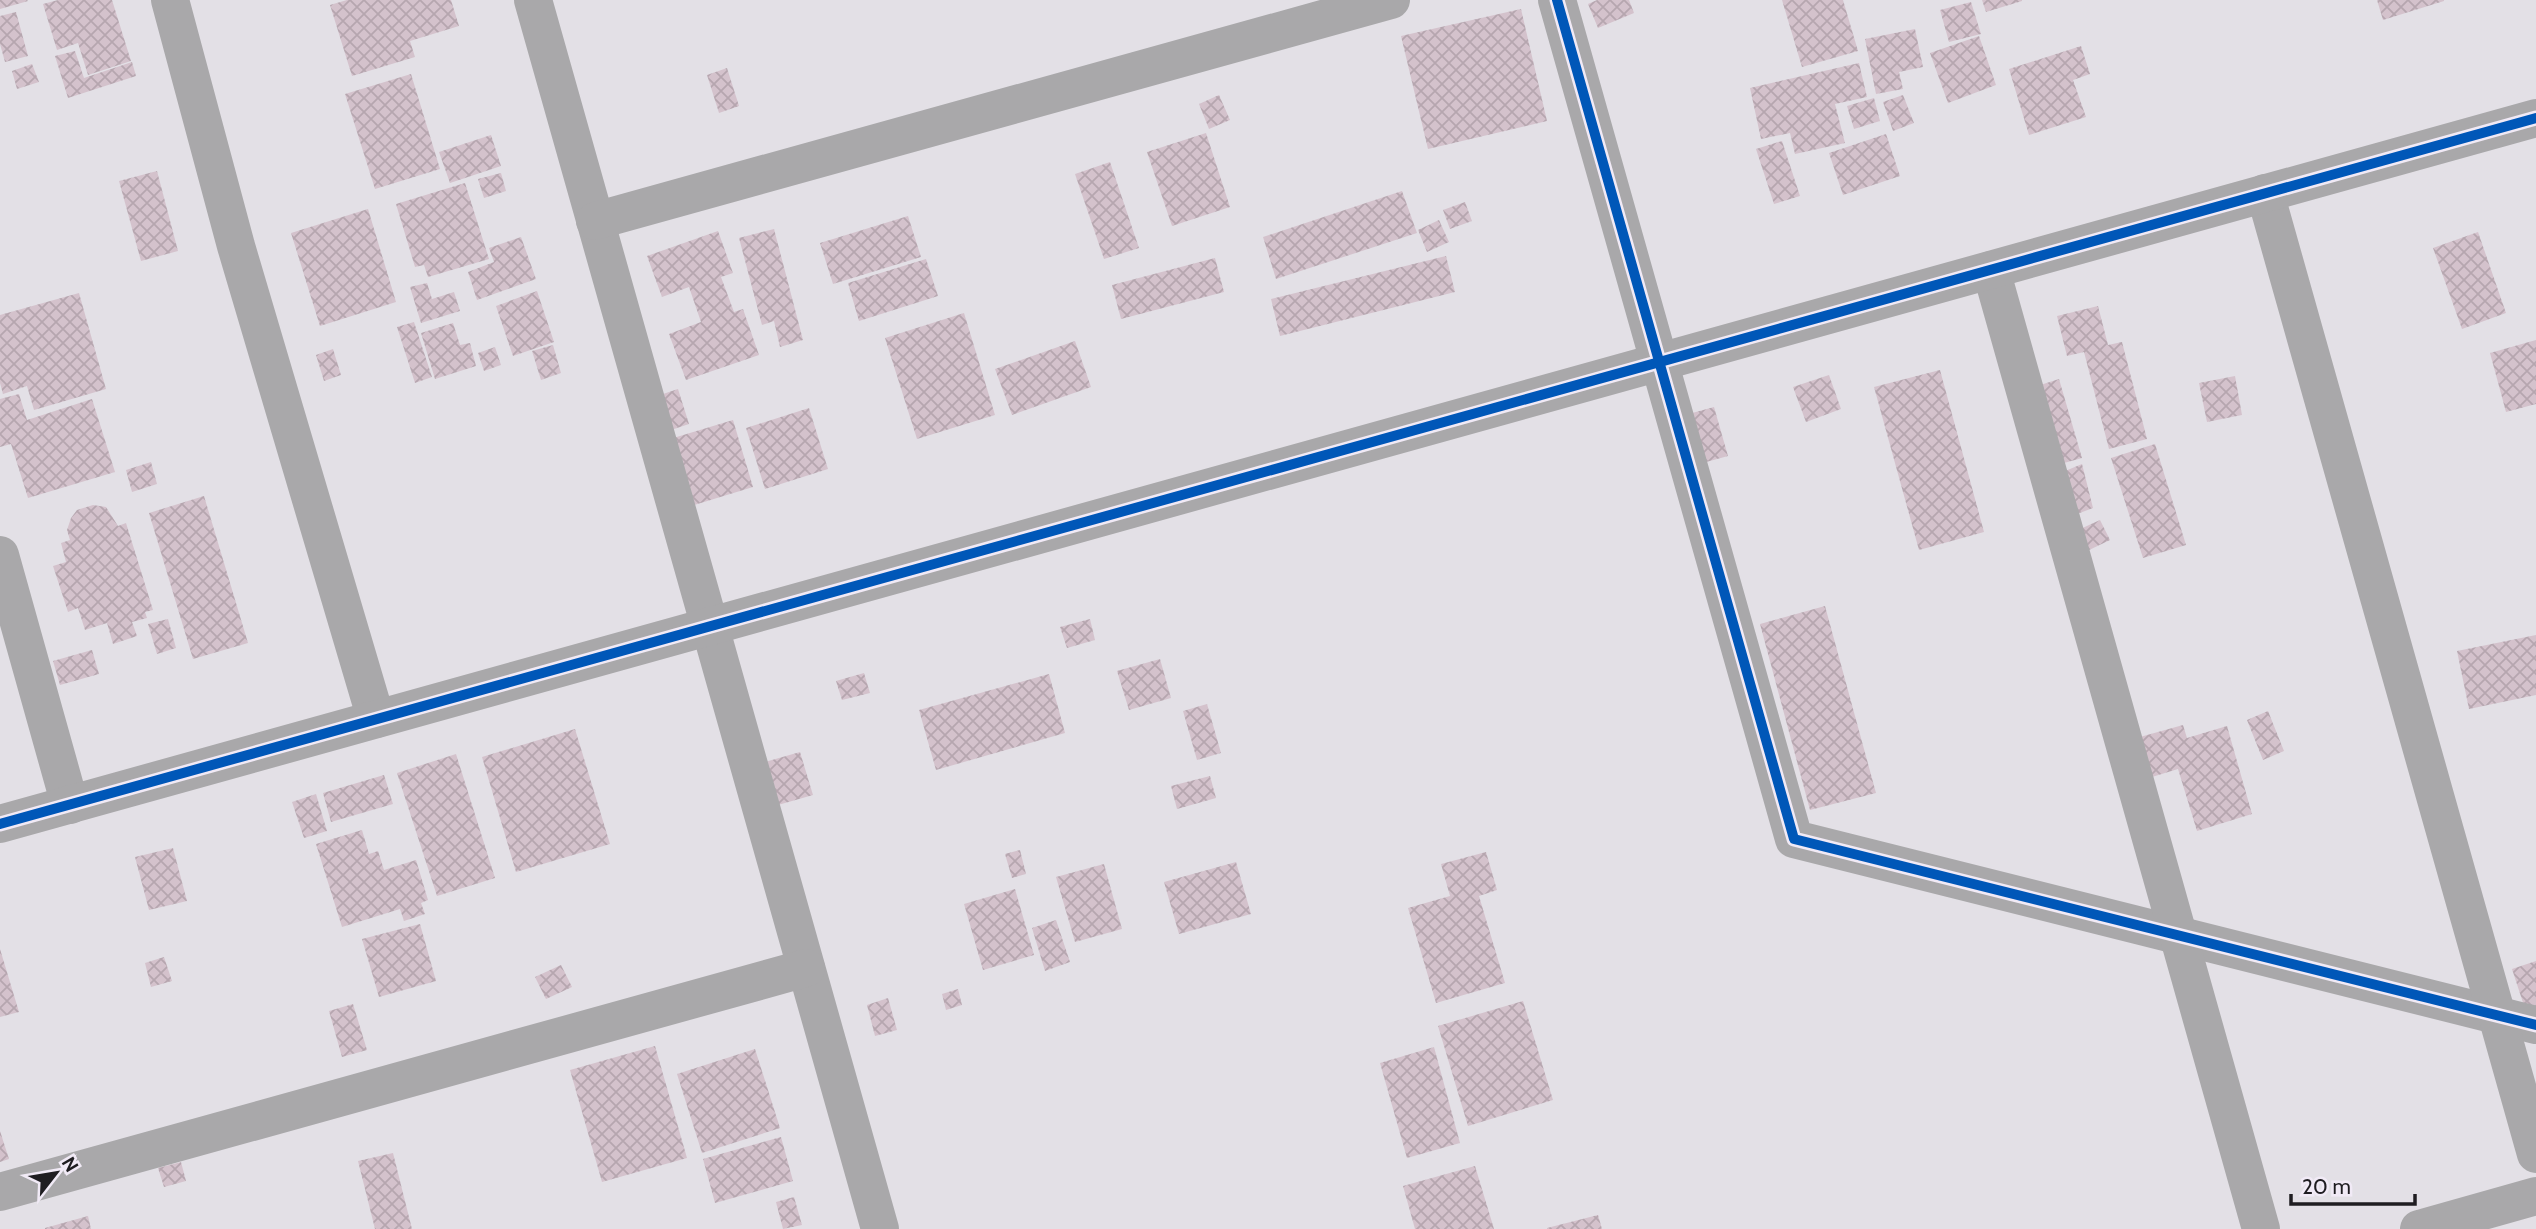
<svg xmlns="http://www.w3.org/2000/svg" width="2536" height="1229" viewBox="0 0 2536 1229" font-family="Cabin,sans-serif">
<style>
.building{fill:url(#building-cross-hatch)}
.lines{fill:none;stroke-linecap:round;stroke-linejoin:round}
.minor{stroke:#a9a8aa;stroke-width:38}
.cycleway-casing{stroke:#f1eaf6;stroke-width:15}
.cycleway{stroke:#0057b8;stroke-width:10}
</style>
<defs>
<pattern id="building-cross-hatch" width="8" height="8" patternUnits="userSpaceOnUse" patternTransform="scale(1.75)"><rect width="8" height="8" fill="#d4c2cc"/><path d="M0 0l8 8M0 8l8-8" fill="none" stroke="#b6a6af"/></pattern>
</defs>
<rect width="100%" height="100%" fill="#e3e0e6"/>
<!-- building -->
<g class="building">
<polygon points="0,0 27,0 28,1 0,9"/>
<polygon points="58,0 112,0 131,61 88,75 78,43 57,50 43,4"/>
<polygon points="347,0 451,0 459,26 410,41 415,57 352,76 330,5"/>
<polygon points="1597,0 1629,0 1634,13 1598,28 1588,4"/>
<polygon points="1782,0 1843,0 1858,51 1802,67"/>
<polygon points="1982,0 2022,0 2022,1 1986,12"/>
<polygon points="2377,0 2444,0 2444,1 2383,20"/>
<polygon points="1971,2 1981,34 1949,42 1940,10"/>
<polygon points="1521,9 1547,121 1428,149 1401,36"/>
<polygon points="16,12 28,56 5,62 0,44 0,16"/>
<polygon points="1915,29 1923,67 1899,72 1903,89 1876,94 1865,39"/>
<polygon points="1979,36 1996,85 1948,103 1930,53"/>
<polygon points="2081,46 2090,74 2073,80 2086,117 2029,135 2009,69"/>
<polygon points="75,51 84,78 132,62 136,76 68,98 55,56"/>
<polygon points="1859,63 1867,97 1835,104 1845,143 1795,154 1790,133 1761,139 1750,88"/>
<polygon points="32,64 39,82 17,89 12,71"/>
<polygon points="727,68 739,106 719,113 707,75"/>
<polygon points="411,74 440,169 375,189 345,94"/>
<polygon points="1219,95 1230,120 1209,129 1199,104"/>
<polygon points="1903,95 1914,123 1893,131 1883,102"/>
<polygon points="1874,98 1880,121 1854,129 1847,106"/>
<polygon points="1206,133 1230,207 1172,226 1147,152"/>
<polygon points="1886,134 1900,176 1843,195 1829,153"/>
<polygon points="491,135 501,166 450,183 439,152"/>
<polygon points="1782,141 1800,196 1774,204 1756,149"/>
<polygon points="1110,162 1139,248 1104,259 1075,174"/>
<polygon points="157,171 178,251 141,261 119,181"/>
<polygon points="501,173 506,191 484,198 478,179"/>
<polygon points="465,183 489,259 428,277 424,265 415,267 396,204"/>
<polygon points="1402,191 1417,233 1276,279 1263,237"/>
<polygon points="1465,202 1472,221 1450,229 1443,210"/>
<polygon points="368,209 396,302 320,326 291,233"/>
<polygon points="908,216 921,257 833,284 820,243"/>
<polygon points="1439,220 1449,242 1427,252 1418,230"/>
<polygon points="774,229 803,340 780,347 774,321 762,325 739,238"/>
<polygon points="718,231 733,273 721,277 734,312 743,309 759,355 686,380 669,334 701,322 689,287 662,297 647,256"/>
<polygon points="2478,232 2506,313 2462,329 2433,248"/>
<polygon points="521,237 536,279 477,300 468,272 494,262 489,248"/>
<polygon points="1446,256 1455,292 1280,336 1271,299"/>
<polygon points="1215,258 1224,292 1121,319 1112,285"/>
<polygon points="926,259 938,296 859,321 848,283"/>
<polygon points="427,283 432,299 454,292 460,311 421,323 410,287"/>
<polygon points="537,291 554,342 513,356 496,306"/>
<polygon points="79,293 106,389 34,410 27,386 3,394 0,383 0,315"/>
<polygon points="2098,306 2108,345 2122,342 2147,439 2109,449 2084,352 2067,356 2057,316"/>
<polygon points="964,313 995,415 917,439 885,338"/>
<polygon points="414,322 432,377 415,383 397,327"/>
<polygon points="453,323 460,345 470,343 476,366 435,379 421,333"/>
<polygon points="2536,340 2536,404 2506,412 2490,353"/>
<polygon points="1075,341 1091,387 1012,415 995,369"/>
<polygon points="553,345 561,373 541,380 532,351"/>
<polygon points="495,347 501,365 484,371 478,353"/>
<polygon points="333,349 341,375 324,381 316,355"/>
<polygon points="1940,370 1984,532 1919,550 1874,387"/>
<polygon points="1829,375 1841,409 1806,422 1793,387"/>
<polygon points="2235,376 2242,415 2207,422 2199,383"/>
<polygon points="2059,379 2082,458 2057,465 2034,387"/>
<polygon points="678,389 689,424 662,433 651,398"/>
<polygon points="19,394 27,420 92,399 115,472 28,498 11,444 0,447 0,399"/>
<polygon points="1714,407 1728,456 1699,464 1685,415"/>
<polygon points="809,408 828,469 765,489 746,428"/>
<polygon points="733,420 753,487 691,506 670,439"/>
<polygon points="2155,444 2186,545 2143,558 2111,458"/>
<polygon points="151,462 157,484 132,492 126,470"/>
<polygon points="2082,464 2093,508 2069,517 2058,474"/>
<polygon points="204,496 248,643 193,659 149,513"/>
<polygon points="93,505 106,507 118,526 126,523 153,610 145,612 147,618 132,622 137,636 113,644 107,623 85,630 78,608 68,612 53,566 66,562 61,543 70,540 67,530 71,518 77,510"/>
<polygon points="2100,520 2110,540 2085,552 2076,531"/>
<polygon points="1825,606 1876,793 1810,810 1760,624"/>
<polygon points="168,619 176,648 157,654 148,624"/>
<polygon points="1090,619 1095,640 1067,648 1060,627"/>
<polygon points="2536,635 2536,695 2469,709 2457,651"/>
<polygon points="92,650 99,674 60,685 53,661"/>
<polygon points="1160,659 1171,698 1129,710 1117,671"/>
<polygon points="864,673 870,693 842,700 836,681"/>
<polygon points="1049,674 1065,733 936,770 919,710"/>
<polygon points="1207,704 1221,753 1197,760 1183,711"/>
<polygon points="2268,711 2284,751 2263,760 2247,720"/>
<polygon points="2183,725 2187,738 2227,726 2252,814 2197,831 2178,769 2152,777 2140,737"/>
<polygon points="575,729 610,844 516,872 482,757"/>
<polygon points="800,752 813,795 778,805 765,762"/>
<polygon points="456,754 495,878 437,896 397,773"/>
<polygon points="384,775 393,804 331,822 323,793"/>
<polygon points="1210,776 1216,798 1177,809 1171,786"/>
<polygon points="316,794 327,831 304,838 292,802"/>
<polygon points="362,830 369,854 378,851 384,870 416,860 428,900 421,903 425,914 404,921 400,909 342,927 316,844"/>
<polygon points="173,848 187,901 149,910 135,857"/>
<polygon points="1020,850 1026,874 1012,878 1005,854"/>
<polygon points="1486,852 1497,890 1479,896 1505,983 1436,1003 1408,908 1450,896 1441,864"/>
<polygon points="1236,862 1251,914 1179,934 1164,882"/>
<polygon points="1104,864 1122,929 1075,942 1056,877"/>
<polygon points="1015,889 1034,955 983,970 964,904"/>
<polygon points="1056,920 1070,962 1045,971 1032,928"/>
<polygon points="420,924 436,981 379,997 362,939"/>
<polygon points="0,949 19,1012 0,1017"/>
<polygon points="164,957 172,981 151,987 145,963"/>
<polygon points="2536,961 2536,1015 2528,1018 2512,969"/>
<polygon points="561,965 572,987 546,999 535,977"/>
<polygon points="958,989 962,1005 946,1010 942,994"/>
<polygon points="888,998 897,1030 875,1036 867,1005"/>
<polygon points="1523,1001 1553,1100 1468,1126 1438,1026"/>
<polygon points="353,1004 367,1050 342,1057 329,1011"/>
<polygon points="655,1046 687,1158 602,1182 570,1070"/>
<polygon points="1434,1047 1460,1143 1407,1158 1380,1063"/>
<polygon points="755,1049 780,1128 702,1153 677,1074"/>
<polygon points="0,1131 9,1159 0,1162"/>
<polygon points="781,1137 793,1181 715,1203 703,1159"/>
<polygon points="393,1153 412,1229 375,1229 358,1161"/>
<polygon points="181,1162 186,1181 164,1187 158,1168"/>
<polygon points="1475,1166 1494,1229 1415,1229 1403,1186"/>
<polygon points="794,1197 802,1225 783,1229 776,1202"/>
<polygon points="1598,1215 1602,1229 1547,1229 1547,1228"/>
<polygon points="88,1216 91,1229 45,1229 45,1228"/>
</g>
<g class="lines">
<!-- minor -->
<g class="minor">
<polyline points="170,0 236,246 376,719"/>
<polyline points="533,0 880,1229"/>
<polyline points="1557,0 1794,839 2536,1025"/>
<polyline points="2265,193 2536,1154"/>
<polyline points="595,221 1391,0"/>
<polyline points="1991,270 2261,1229"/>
<polyline points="0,555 70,805"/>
<polyline points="0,824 2536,118"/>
<polyline points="0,1192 806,968"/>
<polyline points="2419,1229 2536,1196"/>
</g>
<!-- cycleway casing -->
<g class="cycleway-casing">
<g id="cycleway">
<polyline points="1557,0 1794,839 2536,1025"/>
<polyline points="0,824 2536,118"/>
</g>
</g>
<!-- cycleway -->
<use href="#cycleway" class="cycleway"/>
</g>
<!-- north arrow -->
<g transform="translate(56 1173) rotate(59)" stroke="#f1eaf6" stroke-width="5" paint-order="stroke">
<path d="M0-5L12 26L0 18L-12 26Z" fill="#1f1d21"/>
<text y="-10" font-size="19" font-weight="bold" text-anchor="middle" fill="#1f1d21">N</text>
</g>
<!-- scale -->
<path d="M2291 1194v10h124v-10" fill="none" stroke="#1f1d21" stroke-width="3.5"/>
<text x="2302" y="1194" font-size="21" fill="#1f1d21" stroke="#f1eaf6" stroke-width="5" paint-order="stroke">20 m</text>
</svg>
